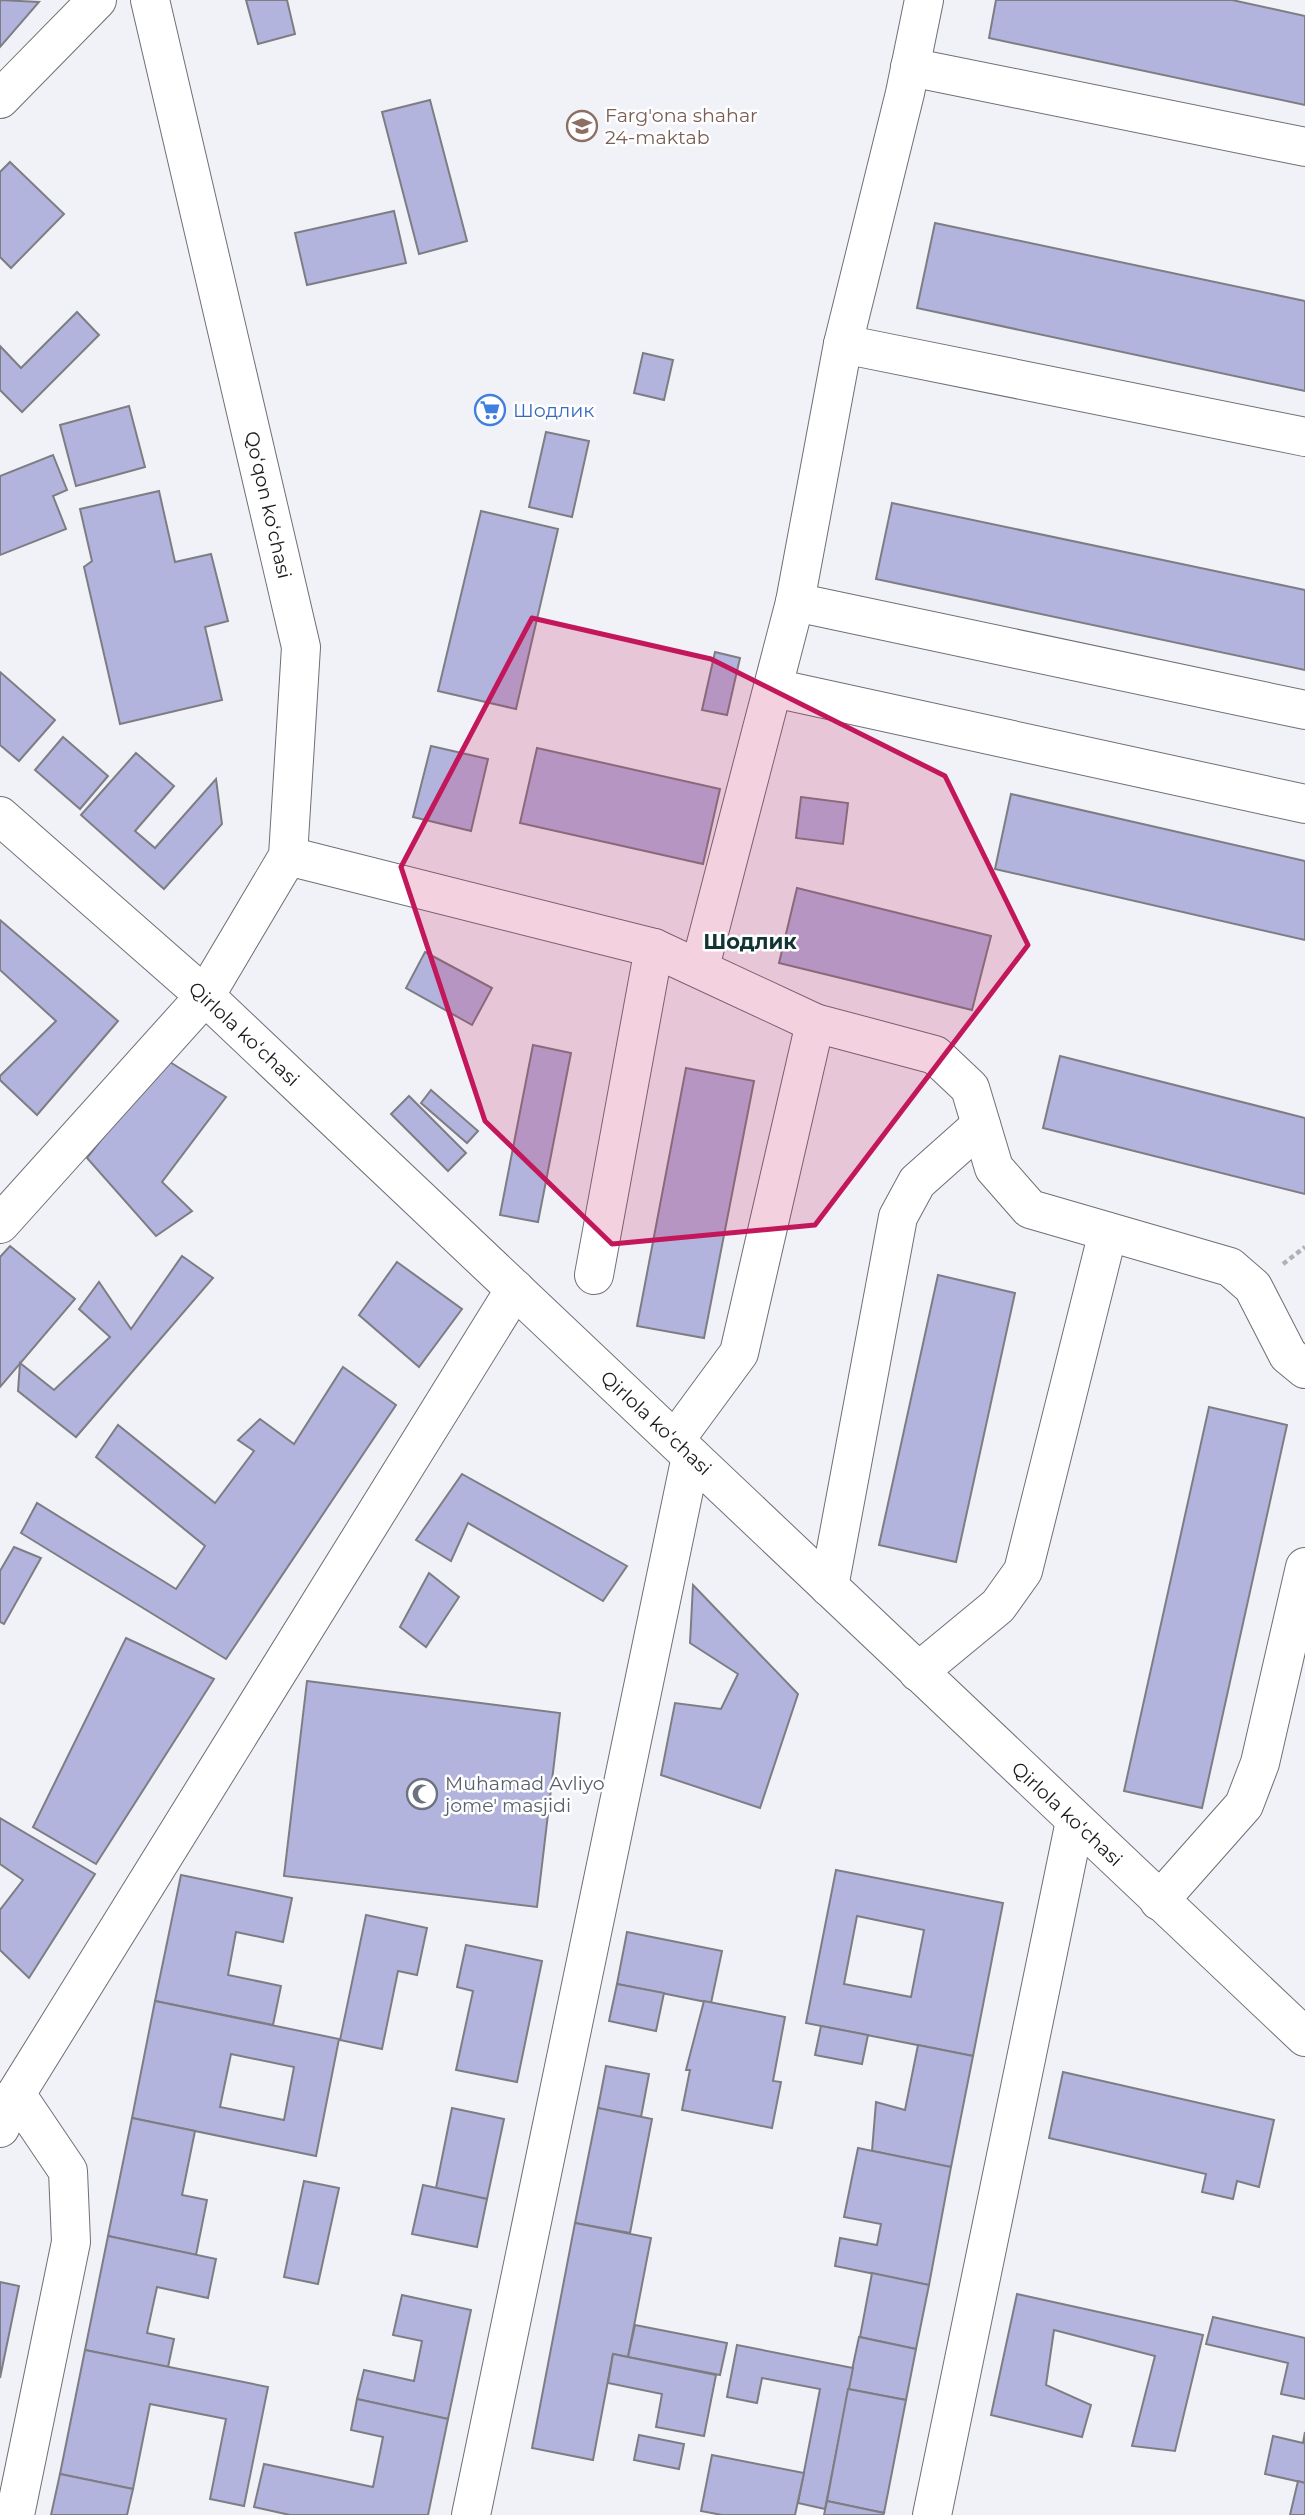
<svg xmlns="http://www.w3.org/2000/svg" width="1305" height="2515" viewBox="0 0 1305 2515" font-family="Montserrat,sans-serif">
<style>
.building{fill:#b3b4dd;stroke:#7d7d83;stroke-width:2;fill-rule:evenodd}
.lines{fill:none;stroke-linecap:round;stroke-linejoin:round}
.minor-casing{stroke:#6f6f75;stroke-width:40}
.path{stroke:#b0b1b6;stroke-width:4.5;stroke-dasharray:5 3.5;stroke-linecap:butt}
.minor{stroke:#fff;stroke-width:38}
.marked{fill:#c2185b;fill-opacity:0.2;stroke:#c2185b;stroke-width:5;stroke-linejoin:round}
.labels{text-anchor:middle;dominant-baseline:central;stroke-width:5;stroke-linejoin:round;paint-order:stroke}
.education-label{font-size:19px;fill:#785e54;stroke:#fff;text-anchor:start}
.shop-label{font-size:19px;fill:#366cbe;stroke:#fff;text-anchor:start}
.street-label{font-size:19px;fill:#1a1b1d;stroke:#fff}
.worship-label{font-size:19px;fill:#5b616d;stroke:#fff;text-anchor:start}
.neighbourhood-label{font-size:21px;font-weight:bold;fill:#113435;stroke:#fff}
</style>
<rect width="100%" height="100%" fill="#f1f2f8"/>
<!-- building -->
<g class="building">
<polygon points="0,0 39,2 0,47"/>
<polygon points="246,0 287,0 295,34 258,44"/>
<polygon points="996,0 1232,0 1305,16 1305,105 989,38"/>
<polygon points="430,100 467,241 419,254 382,112"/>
<polygon points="10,162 64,214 11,268 0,257 0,172"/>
<polygon points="394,211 406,263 307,285 295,233"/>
<polygon points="935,223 1305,301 1305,391 917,308"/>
<polygon points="77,312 99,335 22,412 0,390 0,346 21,368"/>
<polygon points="643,353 673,360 664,400 634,393"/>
<polygon points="129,406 145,467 76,486 60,425"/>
<polygon points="546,432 589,441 572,517 529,507"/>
<polygon points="53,455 67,490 53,496 66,529 0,555 0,476"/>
<polygon points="159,491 175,562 211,554 228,621 205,627 222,700 120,724 84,567 92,561 80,509"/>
<polygon points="892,503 1305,590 1305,670 876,579"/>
<polygon points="481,511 558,529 516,709 438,691"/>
<polygon points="715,652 740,658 727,715 702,710"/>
<polygon points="0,672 55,720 19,761 0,745"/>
<polygon points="63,737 108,776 80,809 35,770"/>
<polygon points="431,746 488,759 471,831 413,817"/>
<polygon points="537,748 720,789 703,864 520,823"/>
<polygon points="136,753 174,786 135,831 155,848 216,779 222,824 164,889 81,815"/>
<polygon points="1011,794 1305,861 1305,940 995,869"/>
<polygon points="801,797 848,803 843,844 796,838"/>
<polygon points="797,888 991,936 972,1010 779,963"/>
<polygon points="0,920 118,1021 37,1115 0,1080 0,1076 56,1021 0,970"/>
<polygon points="425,952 492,988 472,1025 406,988"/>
<polygon points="533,1045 571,1053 538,1222 500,1215"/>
<polygon points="1060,1056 1305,1118 1305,1194 1043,1128"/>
<polygon points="165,1059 226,1097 162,1182 192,1211 156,1236 87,1158"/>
<polygon points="686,1068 754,1081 704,1338 637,1326"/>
<polygon points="431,1090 478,1131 467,1143 421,1103"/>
<polygon points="409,1096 466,1153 448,1171 391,1114"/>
<polygon points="10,1246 75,1299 0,1387 0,1257"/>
<polygon points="182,1256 213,1278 76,1437 18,1391 20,1363 54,1390 110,1337 79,1309 99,1282 131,1329"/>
<polygon points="397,1262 462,1309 419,1367 359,1315"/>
<polygon points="938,1275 1015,1293 956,1562 879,1545"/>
<polygon points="343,1367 396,1405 226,1659 21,1533 37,1503 176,1589 205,1546 96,1457 118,1425 215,1503 254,1451 238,1440 260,1419 294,1444"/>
<polygon points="1209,1407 1287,1425 1202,1808 1124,1791"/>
<polygon points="462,1474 627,1566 603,1601 468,1523 451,1561 416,1540"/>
<polygon points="14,1547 41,1558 4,1624 0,1622 0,1571"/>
<polygon points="429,1573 459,1597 426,1647 400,1627"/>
<polygon points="693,1585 798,1694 760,1808 661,1775 675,1703 721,1709 738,1674 690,1643"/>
<polygon points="126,1638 214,1679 96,1864 33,1827"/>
<polygon points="307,1681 560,1713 537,1907 284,1876"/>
<polygon points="0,1818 95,1874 29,1978 0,1950 0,1910 23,1880 0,1864"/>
<path d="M 836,1870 L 1003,1903 L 973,2056 L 806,2023 ZM 857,1916 L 924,1930 L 911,1997 L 844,1984 Z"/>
<polygon points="181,1875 292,1898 283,1942 236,1932 228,1975 281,1986 273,2025 155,2001"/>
<polygon points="366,1915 427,1928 417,1975 398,1971 382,2049 340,2040"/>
<polygon points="627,1932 722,1951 711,2003 617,1984"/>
<polygon points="466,1945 542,1961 517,2082 456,2070 473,1991 457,1987"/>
<polygon points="617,1984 664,1993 656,2031 609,2021"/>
<path d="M 155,2001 L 339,2039 L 316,2156 L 132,2118 ZM 231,2054 L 294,2067 L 284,2120 L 220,2107 Z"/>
<polygon points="704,2001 785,2017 773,2081 781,2082 772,2128 682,2110 690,2070 686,2070"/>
<polygon points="821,2026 868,2035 862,2064 815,2055"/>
<polygon points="918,2045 973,2056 951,2167 872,2151 876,2102 905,2110"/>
<polygon points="606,2066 649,2074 641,2117 598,2108"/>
<polygon points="1063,2072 1274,2120 1259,2187 1237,2181 1233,2199 1202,2192 1206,2174 1049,2138"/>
<polygon points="452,2108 504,2119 487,2199 436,2188"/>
<polygon points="598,2108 652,2119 630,2233 575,2223"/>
<polygon points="132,2118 195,2131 182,2195 207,2200 196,2255 108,2236"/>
<polygon points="858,2148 951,2167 929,2285 835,2266 840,2238 877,2245 881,2224 844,2217"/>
<polygon points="304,2181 339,2188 318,2284 284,2277"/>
<polygon points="423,2185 487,2199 477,2247 412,2234"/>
<polygon points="575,2223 651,2238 628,2357 613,2354 593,2460 532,2448"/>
<polygon points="108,2236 216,2259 208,2298 157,2287 147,2333 174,2339 168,2367 85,2350"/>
<polygon points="872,2273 929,2285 916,2349 860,2337"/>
<polygon points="0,2282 19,2286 0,2378"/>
<polygon points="1017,2294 1203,2335 1175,2451 1132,2446 1155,2356 1054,2330 1046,2385 1091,2405 1082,2437 991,2415"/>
<polygon points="402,2295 471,2310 448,2419 357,2399 364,2370 414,2381 422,2341 393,2335"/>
<polygon points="1213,2317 1305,2338 1305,2399 1281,2394 1288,2363 1206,2344"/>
<polygon points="635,2325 727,2343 720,2375 628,2357"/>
<polygon points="859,2337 916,2349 906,2400 848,2389"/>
<polygon points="737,2345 853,2368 825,2509 798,2503 820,2389 762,2378 757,2403 727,2397"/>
<polygon points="85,2350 268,2387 244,2506 210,2499 226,2419 150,2404 133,2489 60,2474"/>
<polygon points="613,2354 716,2375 704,2436 656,2427 662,2394 608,2383"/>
<polygon points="848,2389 906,2400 884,2513 827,2501"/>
<polygon points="357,2399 448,2419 428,2515 290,2515 254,2507 264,2464 373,2487 383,2437 351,2430"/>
<polygon points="1305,2432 1305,2483 1265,2474 1273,2436 1303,2443"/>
<polygon points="639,2435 684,2444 679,2469 634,2460"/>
<polygon points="712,2455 804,2473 795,2515 722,2515 701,2511"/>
<polygon points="60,2474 133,2489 127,2515 51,2515"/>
<polygon points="1298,2481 1305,2483 1305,2515 1290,2515"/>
<polygon points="827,2501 884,2513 883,2515 824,2515"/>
</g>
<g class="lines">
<!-- minor casing -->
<g class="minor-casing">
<g id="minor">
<polyline points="910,67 1305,147"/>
<polyline points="0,99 97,0"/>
<polyline points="843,344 1305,437"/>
<polyline points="795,602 1305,710"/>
<polyline points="774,688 1305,804"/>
<polyline points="0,816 205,996 1305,2037"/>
<polyline points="288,856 654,948 815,1023 935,1055 970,1088 994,1168 1030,1209 1230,1267 1253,1287 1288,1355 1305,1369"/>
<polyline points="700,967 795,602 843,344 905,93 924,0"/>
<polyline points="0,1224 205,996 288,856 301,647 150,0"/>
<polyline points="594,1275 654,948"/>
<polyline points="675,1440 739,1353 815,1023"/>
<polyline points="829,1587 898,1217 917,1182 981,1125"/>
<polyline points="918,1672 998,1606 1023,1571 1108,1232"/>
<polyline points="1159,1901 1244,1805 1260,1763 1305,1567"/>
<polyline points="0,2128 16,2094"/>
<polyline points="15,2515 71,2242 68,2171 16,2094 515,1289"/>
<polyline points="471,2515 691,1456"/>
<polyline points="932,2515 1075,1821"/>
</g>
</g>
<!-- path -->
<polyline class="path" points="1283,1264 1305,1247"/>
<!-- minor -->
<use href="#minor" class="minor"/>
</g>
<!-- marked area -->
<path class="marked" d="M 532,618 L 711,659 L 945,776 L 1028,945 L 815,1225 L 612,1244 L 485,1121 L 401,867 Z"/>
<!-- icons -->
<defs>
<g id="school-ring" transform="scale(1.575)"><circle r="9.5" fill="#fff" stroke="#8d6e63" stroke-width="1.5"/><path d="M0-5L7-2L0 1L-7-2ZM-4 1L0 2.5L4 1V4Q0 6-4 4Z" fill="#8d6e63"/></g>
<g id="supermarket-ring" transform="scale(1.575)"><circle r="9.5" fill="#fff" stroke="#3f7fe0" stroke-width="1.5"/><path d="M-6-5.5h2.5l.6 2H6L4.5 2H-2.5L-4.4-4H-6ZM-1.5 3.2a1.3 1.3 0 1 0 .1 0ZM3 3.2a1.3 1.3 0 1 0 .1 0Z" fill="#3f7fe0"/></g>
<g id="mosque-ring" transform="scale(1.575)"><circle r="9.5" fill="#fff" stroke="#6b7280" stroke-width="1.5"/><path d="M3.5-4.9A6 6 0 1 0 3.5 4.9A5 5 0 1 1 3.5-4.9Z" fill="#6b7280"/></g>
</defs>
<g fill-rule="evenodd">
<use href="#school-ring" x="582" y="126"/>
<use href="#supermarket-ring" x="490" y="410"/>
<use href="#mosque-ring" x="422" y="1794"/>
</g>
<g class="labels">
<!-- education labels -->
<g class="education-label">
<text x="605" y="115">Farg'ona shahar<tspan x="605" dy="22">24-maktab</tspan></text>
</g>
<!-- shop labels -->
<g class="shop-label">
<text x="513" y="410">Шодлик</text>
</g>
<!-- street labels -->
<g class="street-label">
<text transform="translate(268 505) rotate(77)">Qoʻqon koʻchasi</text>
<text transform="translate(244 1034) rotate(43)">Qirlola koʻchasi</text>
<text transform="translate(656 1423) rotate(43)">Qirlola koʻchasi</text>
<text transform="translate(1067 1814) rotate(43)">Qirlola koʻchasi</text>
</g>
<!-- worship labels -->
<g class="worship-label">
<text x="445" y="1783">Muhamad Avliyo<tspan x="445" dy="22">jome' masjidi</tspan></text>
</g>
<!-- neighbourhood labels -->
<g class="neighbourhood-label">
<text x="750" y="941">Шодлик</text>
</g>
</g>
</svg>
